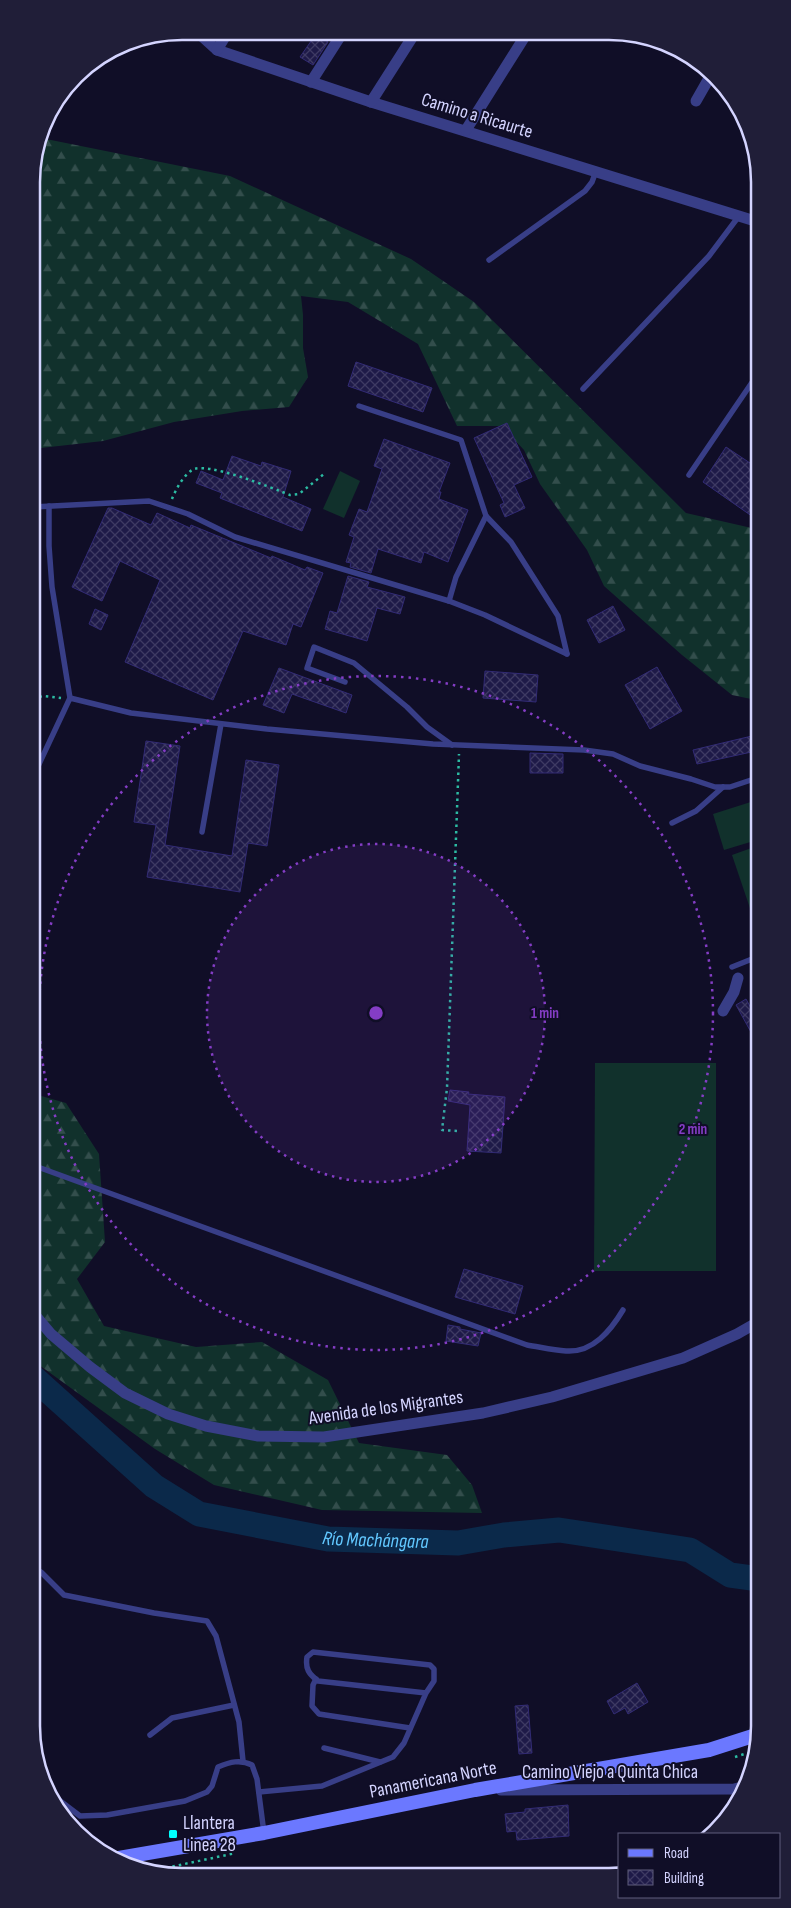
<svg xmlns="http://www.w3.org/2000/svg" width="791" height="1908" viewBox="0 0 791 1908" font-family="'Sofia Sans Condensed',sans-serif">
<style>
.forest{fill:url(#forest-firs)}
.pitch{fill:#11312c}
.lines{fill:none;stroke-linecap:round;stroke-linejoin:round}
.river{stroke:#0b294a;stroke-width:25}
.building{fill:url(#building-cross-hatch);stroke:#322b75}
.path{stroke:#2cbca3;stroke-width:2.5;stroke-dasharray:2.5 4;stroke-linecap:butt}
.service{stroke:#383e87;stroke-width:5.5}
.minor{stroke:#383e87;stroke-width:11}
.secondary{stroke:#6b78ff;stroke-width:14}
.ring{fill:none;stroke:#843dc5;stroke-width:2.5;stroke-dasharray:2.5 5}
.poi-dot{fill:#00fffd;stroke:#100e27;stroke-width:2}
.labels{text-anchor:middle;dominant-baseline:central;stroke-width:4;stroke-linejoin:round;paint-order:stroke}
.street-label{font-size:19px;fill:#d4d4ff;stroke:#100e27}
.poi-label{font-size:19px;fill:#d4d4ff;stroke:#100e27;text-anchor:start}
.water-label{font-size:20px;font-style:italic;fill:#62c8ff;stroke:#100e27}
.rim{fill:none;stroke:#d4d4ff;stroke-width:2.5}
.centre{fill:#843dc5;stroke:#100e27;stroke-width:2.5}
.ring-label{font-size:15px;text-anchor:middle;font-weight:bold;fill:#843dc5;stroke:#100e27;stroke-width:4;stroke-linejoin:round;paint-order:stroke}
</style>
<defs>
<pattern id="forest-firs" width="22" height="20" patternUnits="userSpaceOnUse" patternTransform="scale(1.25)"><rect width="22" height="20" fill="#11312c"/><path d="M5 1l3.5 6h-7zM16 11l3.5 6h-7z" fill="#334e4c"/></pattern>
<pattern id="building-cross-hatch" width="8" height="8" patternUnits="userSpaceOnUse" patternTransform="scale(1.25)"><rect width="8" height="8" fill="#1e1a48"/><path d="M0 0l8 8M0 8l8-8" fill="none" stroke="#3e3a63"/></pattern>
</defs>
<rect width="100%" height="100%" fill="#100e27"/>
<!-- forest -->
<g class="forest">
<polygon points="41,138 230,176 411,259 474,302 686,513 756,529 756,700 732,695 682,655 604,586 587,550 540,484 524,450 502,426 457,426 418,344 348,302 301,296 303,315 303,348 308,377 289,407 242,411 174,422 103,441 32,449 32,172"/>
<polygon points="34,1094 66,1103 99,1154 105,1242 77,1279 104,1326 196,1347 262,1342 328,1380 359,1443 447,1455 472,1485 482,1513 322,1510 214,1485 155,1449 35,1362"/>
</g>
<!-- pitch -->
<g class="pitch">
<polygon points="340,471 360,481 344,518 323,509"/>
<polygon points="757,800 757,840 724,850 713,814"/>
<polygon points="757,846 757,922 755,923 732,855"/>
<polygon points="595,1063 716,1063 716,1271 594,1271"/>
</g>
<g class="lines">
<!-- river -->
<path class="river" id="s1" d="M 35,1379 L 154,1486 L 199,1514 L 328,1539 L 458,1543 L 504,1535 L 559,1530 L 690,1550 L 730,1575 L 759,1579"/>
</g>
<!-- building -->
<g class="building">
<polygon points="316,34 328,42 313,65 300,57"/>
<polygon points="356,362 432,388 423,412 348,386"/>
<polygon points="507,423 532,477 514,485 525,508 505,517 500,505 504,503 474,438"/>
<polygon points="384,439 450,463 439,492 441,492 439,499 468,510 448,562 424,552 421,563 378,549 371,573 350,567 351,563 346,562 354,537 349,535 359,509 367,512 382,469 374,466"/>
<polygon points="726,447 756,467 756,519 703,482"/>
<polygon points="232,456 261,466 262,462 291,471 283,497 311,509 302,531 220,498 222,493 196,483 201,471 223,480"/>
<polygon points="108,508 112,508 151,525 157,513 190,528 191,525 271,558 272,556 305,570 307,567 323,573 301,627 293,624 286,645 243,631 213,700 125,662 160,580 120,561 102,601 72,587"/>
<polygon points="348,576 369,582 367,587 405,597 400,614 377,608 367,641 325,629 330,611 337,613"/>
<polygon points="613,606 625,630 599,643 587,620"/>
<polygon points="95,609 108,615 101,630 89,624"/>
<polygon points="657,667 682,711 650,729 625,685"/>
<polygon points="279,668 352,695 346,713 292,694 284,713 263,705"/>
<polygon points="485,671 538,675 536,702 483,698"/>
<polygon points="756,735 756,751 697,764 693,750"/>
<polygon points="146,741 180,746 165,845 232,856 246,760 279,765 267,846 248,843 240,892 147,877 156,825 134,822"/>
<polygon points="530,753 563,754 563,773 530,773"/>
<polygon points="746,999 757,1019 757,1043 736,1005"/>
<polygon points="450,1090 469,1092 468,1094 505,1097 501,1153 467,1151 470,1105 448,1101"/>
<polygon points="464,1269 523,1286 515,1314 455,1297"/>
<polygon points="448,1325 460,1327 460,1329 481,1333 478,1346 446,1341"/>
<polygon points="637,1683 648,1702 628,1714 625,1708 614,1714 607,1701"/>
<polygon points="528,1705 532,1753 519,1754 515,1706"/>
<polygon points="568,1805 569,1836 517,1840 516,1831 507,1832 505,1814 525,1812 525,1809"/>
</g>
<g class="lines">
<!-- path -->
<g class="path">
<path d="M 172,499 C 176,489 183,476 192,470 C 206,461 272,488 290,495 L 299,494 L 324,474"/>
<polyline points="33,698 44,696 61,698"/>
<polyline points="457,1131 442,1130 447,1088 459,754"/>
<polyline points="735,1757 751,1752"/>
<polyline points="147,1872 236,1853"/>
</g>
<!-- service -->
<g class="service">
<polyline points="489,260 585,191 592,182 596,171"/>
<polyline points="583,389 709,256 739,216"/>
<polyline points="359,406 461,440 486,516 511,542 558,616 567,654"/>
<polyline points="689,475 755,378"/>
<polyline points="49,506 49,546 52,587 70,698"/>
<polyline points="33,507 149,501 188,514 235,537 449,601 485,615 567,654"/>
<polyline points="449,601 456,577 486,516"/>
<polyline points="345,682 307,668 314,647 354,663 407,707 427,727 452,745"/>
<polyline points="33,777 70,698 131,713 267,729 433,744 584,750 613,754 640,766 691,779 715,787 730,787 757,778"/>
<polyline points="672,823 696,811 723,787"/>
<polyline points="202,832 221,724"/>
<polyline points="732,967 757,957"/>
<path d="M 35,1166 L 527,1345 C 540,1347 553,1350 566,1351 C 593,1353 611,1330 623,1310"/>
<polyline points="36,1569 41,1572 64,1595 154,1613 207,1621 216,1636 239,1722 243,1761"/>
<polyline points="316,1679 313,1685 312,1706 319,1714 410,1728"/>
<polyline points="150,1735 172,1718 234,1705"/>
<polyline points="324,1748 380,1762"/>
<path d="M 259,1792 L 322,1786 L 393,1757 L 404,1743 L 426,1693 L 434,1681 L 434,1669 L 430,1665 L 313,1652 L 307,1657 C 305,1669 309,1674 318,1681 L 426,1693"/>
<path d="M 55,1797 L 80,1816 L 107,1815 L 185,1801 L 207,1792 L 212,1786 L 218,1767 C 230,1762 240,1759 252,1765 L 257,1779 L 264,1833"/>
</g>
<!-- minor -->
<g class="minor">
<polyline points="196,31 217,50 371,102 755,221"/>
<polyline points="217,50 228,32"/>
<polyline points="311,82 343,32"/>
<polyline points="696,101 712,73"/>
<polyline points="371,102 415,33"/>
<polyline points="466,130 527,33"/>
<polyline points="723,1011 734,992 738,978"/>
<polyline points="35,1315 51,1334 90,1367 125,1393 168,1414 206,1426 258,1436 324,1437 483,1413 552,1397 683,1358 737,1334 758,1322"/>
<polyline points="501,1790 734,1789 746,1786"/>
</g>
<!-- secondary -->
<polyline class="secondary" points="113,1859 264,1833 475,1790 709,1750 759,1734"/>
</g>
<!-- distance rings -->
<circle cx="376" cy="1013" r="169" fill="#843dc5" fill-opacity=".12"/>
<g class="ring">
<circle cx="376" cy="1013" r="169"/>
<circle cx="376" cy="1013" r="337"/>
</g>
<!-- markers -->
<rect class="poi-dot" x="168" y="1829" width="10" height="10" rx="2.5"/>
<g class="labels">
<!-- street labels -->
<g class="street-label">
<text transform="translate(477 116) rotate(17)">Camino a Ricaurte</text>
<text transform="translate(386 1408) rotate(-8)">Avenida de los Migrantes</text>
<text x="610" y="1772">Camino Viejo a Quinta Chica</text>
<text transform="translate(433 1780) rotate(-11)">Panamericana Norte</text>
</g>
<!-- poi labels -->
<g class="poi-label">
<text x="183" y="1823">Llantera<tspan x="183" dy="22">Linea 28</tspan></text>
</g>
<!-- water labels -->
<g class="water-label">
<text stroke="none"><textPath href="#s1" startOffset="392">Río Machángara</textPath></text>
</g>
</g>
<!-- crop -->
<path d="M0 0H791V1908H0ZM182 40H609A142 142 0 0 1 751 182V1726A142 142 0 0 1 609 1868H182A142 142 0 0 1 40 1726V182A142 142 0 0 1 182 40Z" fill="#201e38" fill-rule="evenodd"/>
<path class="rim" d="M182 40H609A142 142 0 0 1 751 182V1726A142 142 0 0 1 609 1868H182A142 142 0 0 1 40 1726V182A142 142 0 0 1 182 40Z"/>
<circle cx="376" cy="1013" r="8" class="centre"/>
<g class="ring-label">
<text x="545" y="1018">1 min</text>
<text x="693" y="1134">2 min</text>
</g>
<!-- legend -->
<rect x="618" y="1833" width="162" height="65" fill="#100e27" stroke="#5e5d7d"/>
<rect x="628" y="1849" width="25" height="8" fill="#6b78ff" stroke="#5e5d7d"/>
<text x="664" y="1858" font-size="15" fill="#d4d4ff">Road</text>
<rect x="628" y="1870" width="25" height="15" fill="url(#building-cross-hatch)" stroke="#5e5d7d"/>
<text x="664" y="1883" font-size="15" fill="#d4d4ff">Building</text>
</svg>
